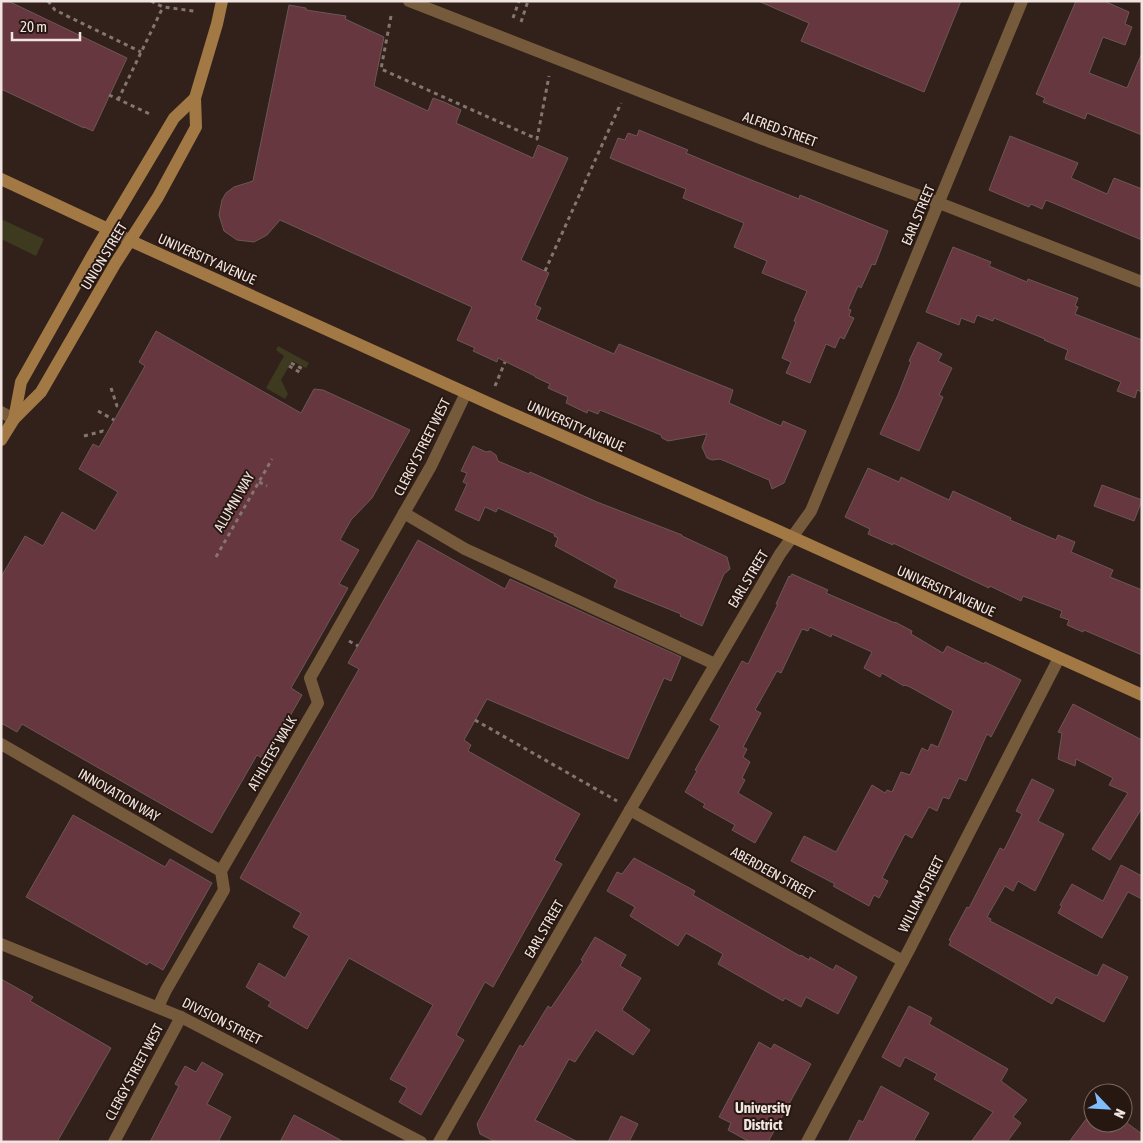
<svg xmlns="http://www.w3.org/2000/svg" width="1143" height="1143" viewBox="0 0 1143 1143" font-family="'Asap Condensed',sans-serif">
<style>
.green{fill:#3d3a20}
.building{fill:#66373e;stroke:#6c5658}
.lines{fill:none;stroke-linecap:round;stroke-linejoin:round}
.path{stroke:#847570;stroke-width:3;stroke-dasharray:4 4;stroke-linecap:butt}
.service{stroke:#755b3b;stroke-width:12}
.pedestrian{stroke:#755b3b;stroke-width:12}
.minor{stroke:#755b3b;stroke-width:12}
.tertiary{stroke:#755b3b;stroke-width:12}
.secondary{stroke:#a27944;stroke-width:12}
.labels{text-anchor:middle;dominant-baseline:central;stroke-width:4;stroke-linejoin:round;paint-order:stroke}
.street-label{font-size:14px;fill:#f1e5e1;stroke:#271711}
.neighbourhood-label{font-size:15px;font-weight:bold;fill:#f1e5e1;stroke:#271711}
</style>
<rect width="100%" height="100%" fill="#32211a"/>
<!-- green -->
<g class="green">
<polygon points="1,219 44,239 36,256 1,239"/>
<polygon points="278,346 309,363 306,368 292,361 281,380 288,394 285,399 266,388 284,356 276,350"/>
</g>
<!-- building -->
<g class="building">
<polygon points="1,1 8,1 127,58 93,131 84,127 84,128 1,89"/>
<polygon points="758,1 961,1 924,92 801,41 809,23"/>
<polygon points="1076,1 1104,1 1129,12 1125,24 1132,27 1125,45 1103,37 1089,73 1127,88 1142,53 1142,135 1087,113 1085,119 1043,102 1045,98 1036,94"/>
<polygon points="289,5 306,8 306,10 346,16 345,19 384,37 374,86 428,111 433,98 444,102 461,110 456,123 533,158 538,145 568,158 521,260 549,273 535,305 541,308 536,319 614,354 619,344 733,390 729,403 781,426 783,421 806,431 784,483 772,489 769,480 720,459 712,460 707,458 702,447 707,434 668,441 662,438 661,435 600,410 598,414 588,410 587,413 566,403 568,397 548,388 550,384 535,377 535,376 498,358 497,362 473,351 475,348 457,340 472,307 280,220 267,235 254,242 237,240 224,231 219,215 222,200 226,193 234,187 253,181"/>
<polygon points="639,130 688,150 686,153 724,169 799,199 800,195 888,231 875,265 872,264 861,288 858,286 848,309 851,310 849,316 854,318 844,339 840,337 835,348 826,344 810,383 786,373 791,362 782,358 796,322 794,321 807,291 762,273 767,261 734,247 744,223 683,198 686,189 610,158 618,138 625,140 628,133 637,136"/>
<polygon points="1010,136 1078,163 1071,178 1107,194 1114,178 1142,189 1142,240 1046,200 1042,209 1031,204 1029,207 989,190"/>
<polygon points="953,247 991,262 989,266 1027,282 1028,279 1078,298 1075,306 1078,307 1075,314 1142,340 1142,392 1137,390 1135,398 1117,391 1121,382 1065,359 1068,350 1044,340 1045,339 994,318 993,321 977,315 974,323 961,318 959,325 926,312"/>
<polygon points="156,331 301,413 314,389 323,390 410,430 372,498 351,520 340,540 359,550 339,584 348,588 291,688 302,695 265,760 257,755 212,833 22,724 17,732 1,723 1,577 25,536 43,546 62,512 95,531 118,492 79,469 93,444 99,447 145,366 139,362"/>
<polygon points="918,342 942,354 938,361 952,368 939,395 943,397 919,451 880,434 898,395 911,362 909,361"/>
<polygon points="473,446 486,452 490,451 496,455 498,461 529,474 530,472 597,502 682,535 682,536 727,557 730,569 724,574 702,626 680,616 681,614 614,587 617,580 555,546 558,538 554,536 555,534 498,508 496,512 485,507 479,521 455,510 467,484 463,482 467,473 461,471"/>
<polygon points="868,468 899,482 901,477 949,500 953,491 1011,518 1010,520 1056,540 1058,535 1075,542 1071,552 1113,570 1110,577 1142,590 1142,655 1084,630 1083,632 1067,625 1069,620 1060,617 1062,611 1023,596 1021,601 990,586 989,588 893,543 893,545 868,534 870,529 845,517"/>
<polygon points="1102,485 1142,500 1134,521 1094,506"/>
<polygon points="418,540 505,589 510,579 681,657 671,681 664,678 628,759 487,699 464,740 471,745 468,751 580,814 554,860 562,864 493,987 485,982 456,1035 464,1040 421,1115 399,1102 407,1088 390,1079 433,1005 349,958 307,1029 268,1006 271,1002 246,987 259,963 285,978 309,936 293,927 301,913 240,878 359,669 348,663"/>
<polygon points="792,574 828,590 826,593 895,623 895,622 912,631 911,634 943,653 947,646 984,664 985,662 1021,680 991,737 987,734 966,781 959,778 949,799 943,797 937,811 929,807 912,838 905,834 882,878 888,881 879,898 874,895 869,906 833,886 835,884 791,861 804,836 836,852 872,785 885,793 887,790 892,792 901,772 910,775 922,748 928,751 931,744 938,747 953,711 910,687 905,685 904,686 882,673 880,677 864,668 872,652 832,634 831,637 810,627 808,631 802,629 781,673 777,671 755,710 761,713 743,747 747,749 743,757 750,762 742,778 745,780 738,793 772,813 755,843 732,830 735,825 703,807 705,804 685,792 697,771 695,770 720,726 710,720 742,661 748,664 778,604 776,604 789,576 790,577"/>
<polygon points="1073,704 1142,740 1142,808 1110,860 1092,849 1128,793 1109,785 1113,778 1076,759 1075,766 1058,759 1062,733 1058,732"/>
<polygon points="1032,779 1054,790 1038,821 1064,834 1035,891 1018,881 1013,891 1005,886 987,917 991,919 990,921 1097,976 1103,964 1128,977 1104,1022 1056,997 1052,1004 949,945 951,941 949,940 967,907 969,908 1000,848 1004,850 1022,814 1016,811"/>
<polygon points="73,815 165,867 170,859 212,883 163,970 149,962 147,965 26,897"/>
<polygon points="634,858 695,891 693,895 800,956 801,955 809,960 810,957 833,970 836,965 857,977 838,1014 806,997 801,1007 785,998 783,1001 718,964 723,954 686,933 678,946 630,916 635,907 607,891 617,872 622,874"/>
<polygon points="1121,865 1142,876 1142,899 1128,892 1102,938 1058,913 1062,906 1060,905 1072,884 1103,901"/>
<polygon points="595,937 626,955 620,966 641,978 622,1010 650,1030 633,1055 596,1030 575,1062 569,1059 535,1120 578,1142 496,1142 480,1134 477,1124 520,1045 523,1047 548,1006 551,1008 583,961 581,960"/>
<polygon points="1,979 33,997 30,1001 111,1048 57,1142 1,1142"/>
<polygon points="909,1006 932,1018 929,1024 1008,1069 1001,1081 1027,1100 1013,1117 1021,1123 1007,1142 971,1142 993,1112 934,1079 937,1074 905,1057 900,1067 882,1057"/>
<polygon points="759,1042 771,1049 774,1044 811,1064 768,1142 750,1142 728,1130 731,1123 719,1117"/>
<polygon points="202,1062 223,1074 207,1104 231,1117 218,1142 150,1142 179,1086 175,1084 185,1066 196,1072"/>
<polygon points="881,1086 929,1113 913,1142 848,1142 859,1120 863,1122"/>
<polygon points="1093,1110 1093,1123 1123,1123 1123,1120 1142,1134 1142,1142 1069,1142"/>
<polygon points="294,1115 344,1142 280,1142"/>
<polygon points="621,1116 638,1124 629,1142 608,1142"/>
</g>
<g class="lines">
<!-- path -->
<g class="path">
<polyline points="48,1 55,10 141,52"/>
<polyline points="151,1 163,7 194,11"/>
<polyline points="391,16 381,69 537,139 549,76"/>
<polyline points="513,18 519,1"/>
<polyline points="521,22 528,1"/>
<polyline points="109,95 152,115"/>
<polyline points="118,100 163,7"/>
<polyline points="545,271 621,103"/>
<polyline points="291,363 303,369"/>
<polyline points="289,366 301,373"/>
<polyline points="495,386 505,362"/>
<polyline points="111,388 117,406 121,408"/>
<polyline points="98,411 114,420"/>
<polyline points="84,436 103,431 106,433"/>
<polyline points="259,482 267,486"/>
<polyline points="216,557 272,459"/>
<polyline points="349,641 358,646"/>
<polyline points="475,720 617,801"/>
</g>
<!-- service -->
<polyline class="service" points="404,513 465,549 715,664"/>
<!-- pedestrian -->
<g class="pedestrian">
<polyline points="1,412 14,419"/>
<polyline points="1,744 221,871"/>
<polyline points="158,1007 166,990 224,890 221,871 318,703 310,678 404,513"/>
</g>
<!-- minor -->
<g class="minor">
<polyline points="404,513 431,466 466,393"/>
<polyline points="630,810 903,961"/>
<polyline points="114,1142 181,1017"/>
<polyline points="439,1142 630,810 780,554 811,511 1022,1"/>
<polyline points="807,1142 910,948 1059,658"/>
</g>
<!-- tertiary -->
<g class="tertiary">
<polyline points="409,1 768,141 939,203 1142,282"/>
<polyline points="108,229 131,241"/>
<polyline points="1,944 181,1017 421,1142"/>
</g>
<!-- secondary -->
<g class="secondary">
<polyline points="1,179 108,229"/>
<polyline points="131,241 506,411 772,528 1142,695"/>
<polyline points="14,419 21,382 93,254 174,118 195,98"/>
<polyline points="1,440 14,419 41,392 115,264 158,197 196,127 195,98 217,24 222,1"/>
</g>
</g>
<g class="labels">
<!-- street labels -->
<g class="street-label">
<text transform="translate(780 129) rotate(20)">ALFRED STREET</text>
<text transform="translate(918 215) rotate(-67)">EARL STREET</text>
<text transform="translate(104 256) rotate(-59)">UNION STREET</text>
<text transform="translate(207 259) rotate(24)">UNIVERSITY AVENUE</text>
<text transform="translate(576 426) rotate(24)">UNIVERSITY AVENUE</text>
<text transform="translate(422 447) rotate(-63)">CLERGY STREET WEST</text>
<text transform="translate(234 502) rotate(-60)">ALUMNI WAY</text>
<text transform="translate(748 579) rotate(-59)">EARL STREET</text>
<text transform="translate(946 591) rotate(24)">UNIVERSITY AVENUE</text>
<text transform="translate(272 753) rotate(-60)">ATHLETES’ WALK</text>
<text transform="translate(119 795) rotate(30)">INNOVATION WAY</text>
<text transform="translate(773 873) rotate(29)">ABERDEEN STREET</text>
<text transform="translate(921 894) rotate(-63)">WILLIAM STREET</text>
<text transform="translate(544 929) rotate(-60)">EARL STREET</text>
<text transform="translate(222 1021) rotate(27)">DIVISION STREET</text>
<text transform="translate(134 1072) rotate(-62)">CLERGY STREET WEST</text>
</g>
<!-- neighbourhood labels -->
<g class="neighbourhood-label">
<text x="763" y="1107">University<tspan x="763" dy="17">District</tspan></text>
</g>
</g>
<!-- border -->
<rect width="1143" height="1143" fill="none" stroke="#f1e5e1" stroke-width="5"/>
<!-- north arrow -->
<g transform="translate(1108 1108) rotate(115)"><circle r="24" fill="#271711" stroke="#786964"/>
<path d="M0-4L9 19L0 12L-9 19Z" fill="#80bdfa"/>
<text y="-8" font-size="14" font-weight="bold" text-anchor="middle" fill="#f1e5e1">N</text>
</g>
<!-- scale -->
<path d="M12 32v8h68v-8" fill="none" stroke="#f1e5e1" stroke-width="2.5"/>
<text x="20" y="32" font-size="15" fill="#f1e5e1" stroke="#271711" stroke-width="4" paint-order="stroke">20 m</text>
</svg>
